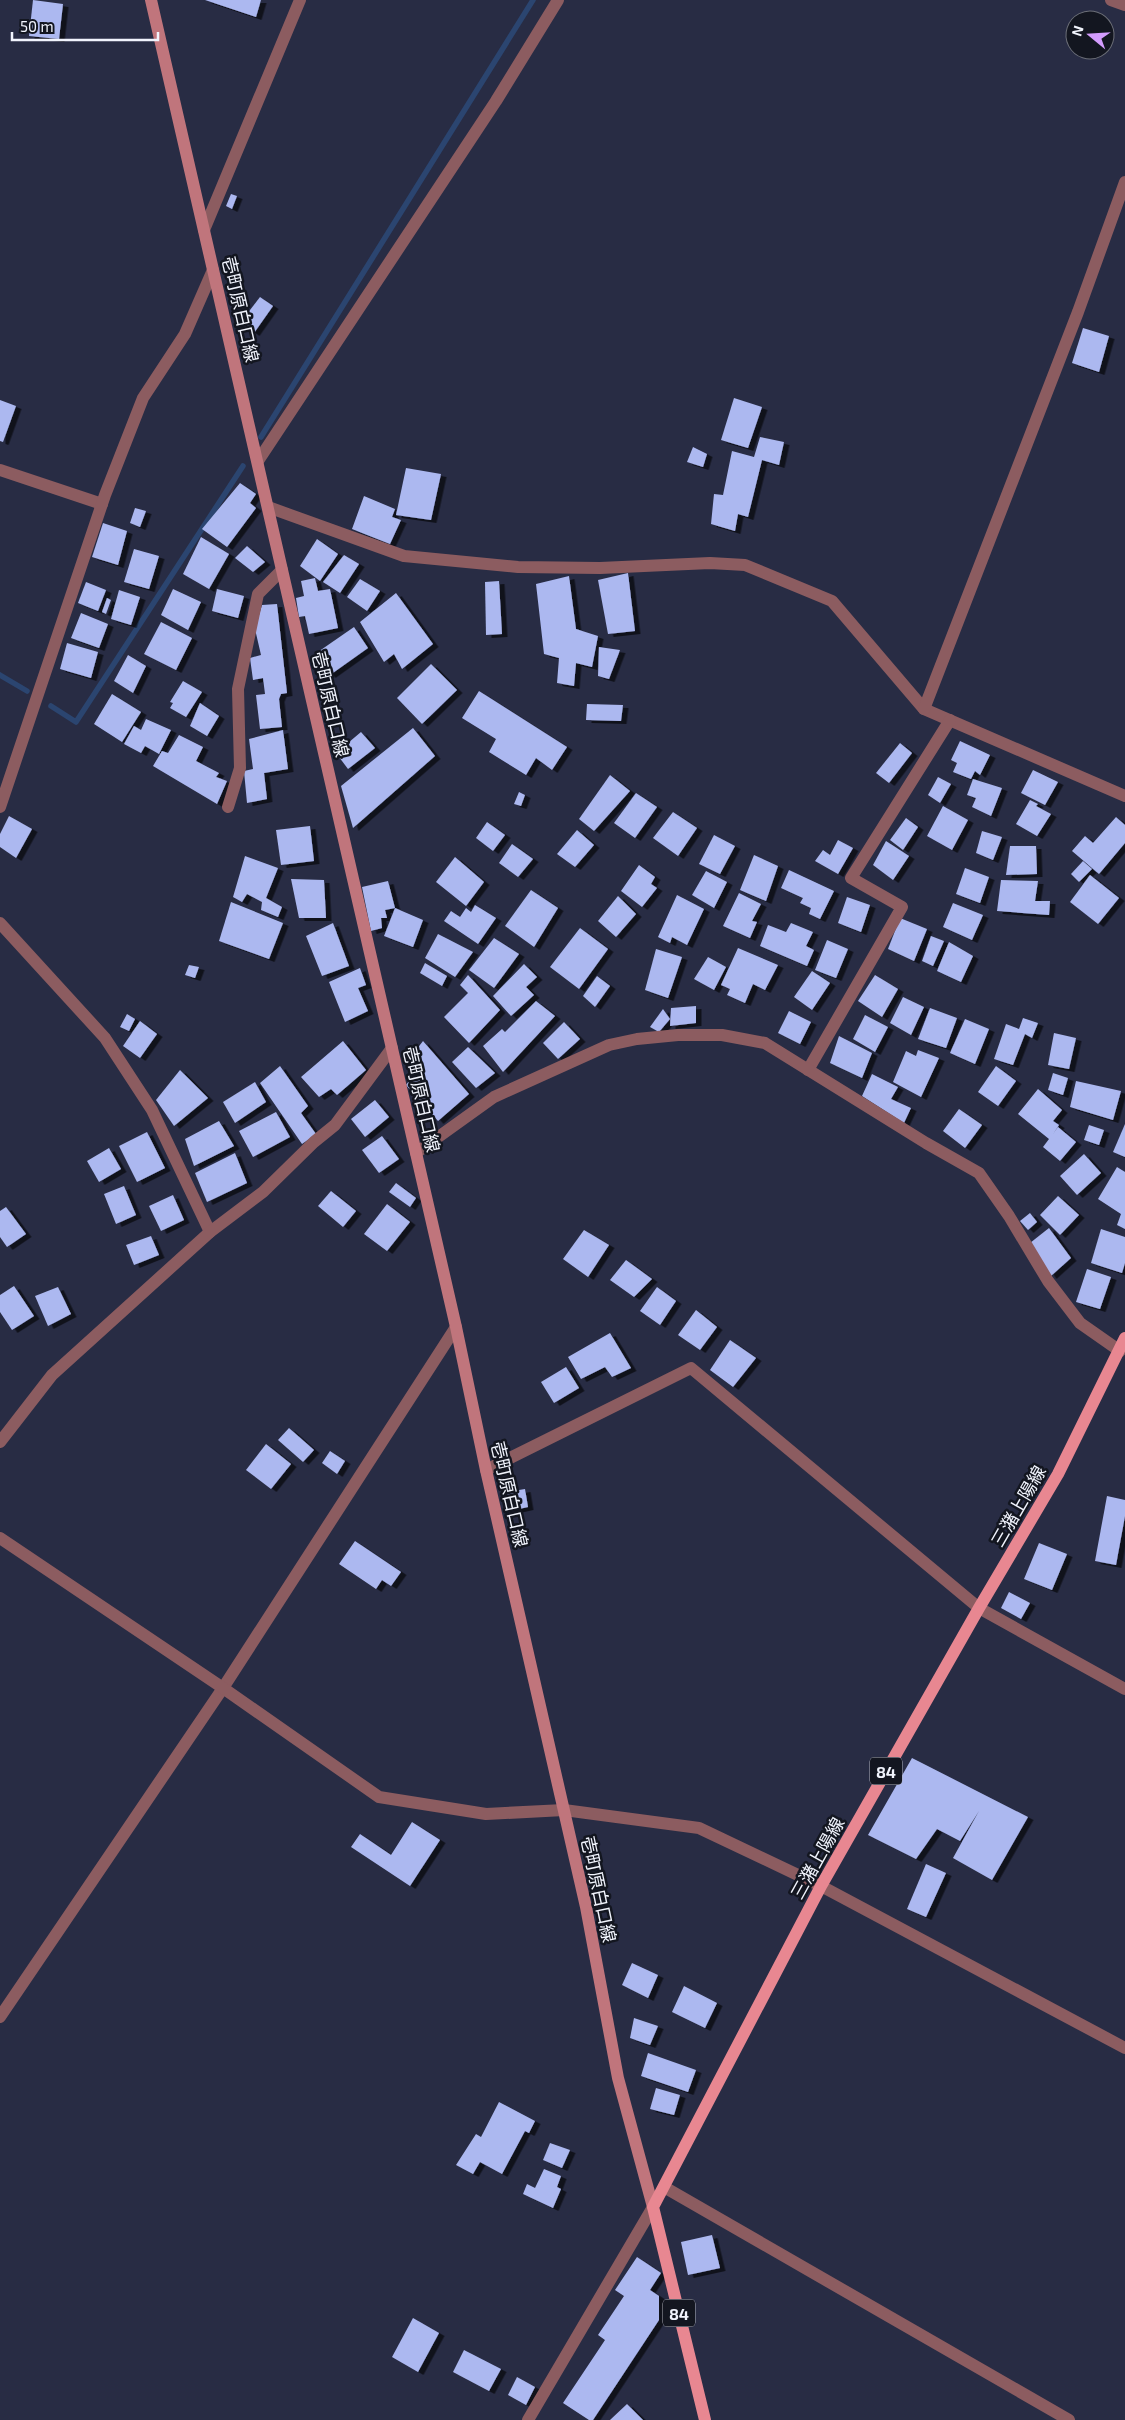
<svg xmlns="http://www.w3.org/2000/svg" width="1125" height="2420" viewBox="0 0 1125 2420" font-family="'Exo 2','Noto Sans JP',sans-serif">
<style>
.lines{fill:none;stroke-linecap:round;stroke-linejoin:round}
.stream{stroke:#2b4570;stroke-width:5.5}
.building{fill:#acb8f0;filter:url(#shadow)}
.minor{stroke:#8c5c60;stroke-width:12}
.tertiary{stroke:#8c5c60;stroke-width:12}
.secondary{stroke:#c0757c;stroke-width:12}
.primary{stroke:#e88791;stroke-width:12}
.labels{text-anchor:middle;dominant-baseline:central;stroke-width:5;stroke-linejoin:round;paint-order:stroke}
.shield{fill:#131620;stroke:#aeb1bb;stroke-width:1}
.shield-label{font-size:16px;font-weight:bold;fill:#f1f4fd}
.street-label{font-size:18px;fill:#f1f4fd;stroke:#131620}
</style>
<defs>
<filter id="shadow"><feDropShadow dx="5.5" dy="3" stdDeviation="0" flood-color="#0009"/></filter>
</defs>
<rect width="100%" height="100%" fill="#282c44"/>
<g class="lines">
<!-- stream -->
<g class="stream">
<polyline points="261,437 533,0"/>
<polyline points="0,675 27,691"/>
<polyline points="51,706 76,722 243,466"/>
</g>
</g>
<!-- building -->
<g class="building">
<polygon points="33,0 63,4 59,39 29,36"/>
<polygon points="205,0 261,0 256,17"/>
<polygon points="231,194 237,196 232,209 226,206"/>
<polygon points="260,297 273,306 254,333 240,323"/>
<polygon points="1083,328 1109,336 1099,372 1072,363"/>
<polygon points="734,398 762,407 748,448 721,440"/>
<polygon points="0,400 16,406 3,442 0,441"/>
<polygon points="760,437 784,442 779,465 762,460 748,517 738,514 735,531 711,524 714,494 723,495 732,451 754,457"/>
<polygon points="693,447 707,454 703,467 687,462"/>
<polygon points="406,468 441,474 431,520 396,515"/>
<polygon points="240,483 256,494 250,503 256,508 227,547 202,529"/>
<polygon points="364,496 395,509 392,517 401,520 390,544 352,529"/>
<polygon points="135,508 146,511 140,527 130,523"/>
<polygon points="103,523 127,531 118,565 92,557"/>
<polygon points="201,537 229,554 209,589 183,574"/>
<polygon points="317,539 338,554 320,581 300,566"/>
<polygon points="247,546 265,562 253,572 235,558"/>
<polygon points="134,549 159,556 149,589 124,582"/>
<polygon points="344,555 359,564 340,593 323,582"/>
<polygon points="628,573 635,631 608,634 598,580"/>
<polygon points="569,576 576,629 598,636 592,667 576,663 574,686 557,683 559,658 544,654 536,584"/>
<polygon points="315,578 318,591 330,589 338,628 309,634 305,616 299,617 296,598 304,596 301,581"/>
<polygon points="360,579 380,591 367,611 347,597"/>
<polygon points="499,581 502,634 486,635 485,582"/>
<polygon points="86,582 106,590 98,611 78,603"/>
<polygon points="173,589 201,602 188,630 161,615"/>
<polygon points="217,589 244,596 238,618 212,611"/>
<polygon points="119,590 140,597 131,625 111,619"/>
<polygon points="396,593 433,644 402,669 394,654 384,662 360,622"/>
<polygon points="107,598 111,600 106,614 102,612"/>
<polygon points="277,604 287,693 281,694 279,699 282,727 260,729 256,695 265,694 263,678 253,680 250,658 261,655 255,629 262,605"/>
<polygon points="81,613 108,624 99,648 71,638"/>
<polygon points="161,622 192,638 176,670 144,654"/>
<polygon points="354,627 368,648 330,675 315,654"/>
<polygon points="67,643 98,652 91,678 60,669"/>
<polygon points="599,647 620,650 609,679 598,676"/>
<polygon points="128,655 146,666 133,693 114,681"/>
<polygon points="431,664 457,690 422,724 397,698"/>
<polygon points="183,681 202,692 186,717 170,708 173,703 170,702"/>
<polygon points="479,691 567,747 552,770 536,758 526,775 489,752 496,739 462,718"/>
<polygon points="112,694 141,712 122,742 94,724"/>
<polygon points="200,703 219,716 207,736 190,726"/>
<polygon points="587,704 623,705 621,721 586,720"/>
<polygon points="146,719 171,730 159,754 145,746 141,753 124,744 134,726 141,730"/>
<polygon points="413,728 435,756 353,828 341,786"/>
<polygon points="283,730 288,769 264,773 267,799 247,803 244,771 253,769 249,739"/>
<polygon points="361,732 375,748 348,769 336,753"/>
<polygon points="179,735 203,747 196,761 219,773 216,777 227,781 217,804 153,766 162,751 168,753"/>
<polygon points="960,741 990,755 980,775 975,771 971,779 953,772 957,763 951,760"/>
<polygon points="900,743 912,753 889,783 876,773"/>
<polygon points="1033,770 1058,782 1045,805 1021,793"/>
<polygon points="610,775 630,791 594,831 579,819"/>
<polygon points="938,777 951,784 940,803 928,795"/>
<polygon points="973,779 1002,788 991,816 972,807 976,798 967,795"/>
<polygon points="519,792 525,795 521,806 514,804"/>
<polygon points="636,793 657,807 635,838 614,823"/>
<polygon points="1030,800 1038,804 1036,806 1051,814 1037,836 1016,824"/>
<polygon points="943,806 968,820 952,850 927,836"/>
<polygon points="673,812 697,828 678,856 653,838"/>
<polygon points="9,816 32,829 16,858 0,847 0,834"/>
<polygon points="1116,817 1125,825 1125,843 1099,874 1072,851 1085,836 1093,843"/>
<polygon points="906,818 918,827 903,850 890,840"/>
<polygon points="487,822 505,835 493,851 476,838"/>
<polygon points="310,826 314,861 281,865 276,830"/>
<polygon points="577,830 594,845 575,867 557,854"/>
<polygon points="982,831 1002,837 993,860 976,853"/>
<polygon points="714,835 735,846 720,874 699,864"/>
<polygon points="838,840 853,848 838,874 815,861 823,850 830,855"/>
<polygon points="886,841 909,856 893,880 873,865"/>
<polygon points="512,844 533,859 518,877 499,863"/>
<polygon points="1010,846 1036,846 1037,874 1006,875"/>
<polygon points="754,855 778,866 766,901 740,890"/>
<polygon points="245,856 278,868 266,898 282,907 278,917 261,910 262,902 247,894 242,902 233,897"/>
<polygon points="455,857 484,882 466,906 436,882"/>
<polygon points="1083,861 1092,869 1079,882 1071,874"/>
<polygon points="639,865 655,877 651,884 657,888 642,907 621,891"/>
<polygon points="965,868 989,877 980,903 956,894"/>
<polygon points="789,870 834,891 820,919 809,914 811,908 800,903 803,898 781,888"/>
<polygon points="706,871 727,882 714,908 692,895"/>
<polygon points="1090,875 1119,898 1098,924 1070,902"/>
<polygon points="291,879 324,880 326,918 299,918"/>
<polygon points="1001,880 1038,881 1035,901 1050,901 1049,915 997,911"/>
<polygon points="388,881 395,908 385,910 387,918 381,918 382,928 371,931 362,887"/>
<polygon points="531,890 558,908 534,947 505,926"/>
<polygon points="739,893 761,904 752,921 757,922 750,938 723,926"/>
<polygon points="677,895 704,909 687,945 672,937 670,943 658,937"/>
<polygon points="618,896 636,914 616,937 598,921"/>
<polygon points="847,897 870,905 861,932 838,923"/>
<polygon points="231,902 283,923 269,959 219,941"/>
<polygon points="953,903 983,915 972,940 943,927"/>
<polygon points="475,905 496,918 478,944 444,921 451,911 460,917 466,908 471,912"/>
<polygon points="395,908 423,920 413,947 384,936"/>
<polygon points="900,918 927,929 914,961 888,949"/>
<polygon points="333,923 349,966 322,976 306,936"/>
<polygon points="791,923 813,932 806,946 814,950 807,966 760,946 768,925 786,932"/>
<polygon points="580,928 608,949 579,989 550,967"/>
<polygon points="438,934 473,952 455,977 425,958"/>
<polygon points="931,936 944,941 933,966 922,961"/>
<polygon points="494,938 519,954 494,988 469,970"/>
<polygon points="827,940 848,949 836,978 815,970"/>
<polygon points="949,942 973,956 961,982 937,971"/>
<polygon points="738,948 778,965 765,990 753,984 745,1003 727,995 730,989 721,985"/>
<polygon points="656,949 682,957 668,998 645,990"/>
<polygon points="708,957 726,967 714,990 694,979"/>
<polygon points="425,963 447,976 442,986 420,973"/>
<polygon points="524,964 537,977 526,987 534,995 511,1016 493,996"/>
<polygon points="189,965 199,967 195,978 185,975"/>
<polygon points="360,968 366,985 358,988 368,1011 345,1022 329,982"/>
<polygon points="812,971 830,983 812,1010 794,997"/>
<polygon points="468,975 500,1010 469,1043 444,1017 468,993 460,985"/>
<polygon points="875,975 898,989 882,1017 858,1001"/>
<polygon points="597,976 610,986 595,1007 583,996"/>
<polygon points="903,997 924,1007 911,1035 890,1023"/>
<polygon points="536,1001 555,1016 503,1072 483,1046 502,1029 505,1032"/>
<polygon points="696,1006 696,1023 670,1026 671,1008"/>
<polygon points="930,1008 957,1018 946,1048 918,1039"/>
<polygon points="663,1009 670,1019 659,1032 650,1027"/>
<polygon points="789,1011 811,1022 800,1044 778,1033"/>
<polygon points="127,1014 135,1019 129,1031 120,1027"/>
<polygon points="865,1015 888,1027 875,1052 853,1039"/>
<polygon points="1023,1018 1038,1023 1032,1038 1025,1034 1013,1065 994,1059 1006,1024 1019,1029"/>
<polygon points="965,1019 989,1029 975,1064 950,1053"/>
<polygon points="140,1021 157,1034 140,1058 123,1046"/>
<polygon points="564,1022 580,1039 558,1059 543,1043"/>
<polygon points="1054,1033 1076,1038 1069,1069 1048,1065"/>
<polygon points="839,1036 872,1053 862,1078 830,1063"/>
<polygon points="343,1041 366,1070 337,1095 331,1089 319,1097 301,1077"/>
<polygon points="423,1041 469,1094 438,1121 406,1085 419,1068 410,1058"/>
<polygon points="468,1047 495,1073 476,1088 452,1062"/>
<polygon points="918,1050 939,1058 921,1097 893,1082 906,1051 916,1056"/>
<polygon points="280,1066 308,1106 301,1113 316,1134 302,1144 260,1083"/>
<polygon points="996,1066 1016,1081 998,1106 978,1092"/>
<polygon points="180,1070 208,1098 174,1126 156,1100"/>
<polygon points="1053,1073 1068,1078 1063,1095 1048,1090"/>
<polygon points="872,1074 898,1087 891,1099 911,1108 904,1123 862,1096"/>
<polygon points="1076,1081 1121,1091 1113,1120 1070,1107"/>
<polygon points="255,1082 266,1102 235,1123 223,1102"/>
<polygon points="1038,1089 1062,1110 1053,1121 1059,1125 1053,1134 1058,1127 1076,1142 1060,1161 1043,1147 1049,1139 1018,1114"/>
<polygon points="375,1100 389,1117 365,1137 351,1119"/>
<polygon points="959,1109 982,1125 965,1148 943,1131"/>
<polygon points="276,1112 290,1137 253,1157 239,1131"/>
<polygon points="219,1121 234,1146 194,1166 185,1139"/>
<polygon points="1125,1124 1125,1157 1113,1152"/>
<polygon points="1089,1125 1104,1130 1099,1145 1084,1140"/>
<polygon points="147,1132 165,1168 137,1182 119,1146"/>
<polygon points="382,1136 399,1159 379,1173 362,1150"/>
<polygon points="109,1148 121,1169 99,1182 87,1161"/>
<polygon points="235,1153 247,1183 207,1202 195,1173"/>
<polygon points="1084,1154 1101,1173 1077,1195 1060,1176"/>
<polygon points="1117,1167 1125,1172 1125,1229 1117,1225 1121,1214 1098,1199"/>
<polygon points="396,1183 416,1198 410,1207 389,1192"/>
<polygon points="124,1186 136,1215 116,1224 104,1194"/>
<polygon points="331,1191 356,1211 343,1227 318,1206"/>
<polygon points="173,1195 184,1220 161,1231 149,1206"/>
<polygon points="1058,1196 1079,1215 1060,1235 1040,1215"/>
<polygon points="387,1204 410,1222 387,1251 364,1234"/>
<polygon points="6,1207 26,1234 7,1247 0,1237 0,1211"/>
<polygon points="1030,1213 1037,1222 1028,1230 1020,1221"/>
<polygon points="1049,1228 1071,1258 1051,1276 1030,1243"/>
<polygon points="1101,1229 1125,1237 1125,1263 1122,1273 1091,1263"/>
<polygon points="584,1230 609,1245 588,1277 563,1259"/>
<polygon points="151,1236 159,1255 134,1265 126,1245"/>
<polygon points="626,1260 652,1279 634,1297 610,1280"/>
<polygon points="1087,1269 1111,1277 1100,1309 1076,1302"/>
<polygon points="14,1286 34,1316 12,1330 0,1312 0,1295"/>
<polygon points="58,1287 71,1314 48,1326 35,1296"/>
<polygon points="657,1287 676,1301 660,1325 640,1311"/>
<polygon points="696,1310 717,1327 700,1350 678,1335"/>
<polygon points="610,1333 631,1368 612,1377 605,1367 581,1379 568,1357"/>
<polygon points="730,1340 756,1358 733,1387 710,1370"/>
<polygon points="566,1367 579,1388 554,1403 541,1382"/>
<polygon points="289,1428 314,1450 303,1462 278,1440"/>
<polygon points="266,1444 291,1464 271,1489 246,1470"/>
<polygon points="330,1451 345,1461 337,1474 322,1463"/>
<polygon points="525,1489 528,1507 510,1511 507,1492"/>
<polygon points="1107,1496 1125,1500 1125,1516 1116,1565 1095,1561"/>
<polygon points="355,1541 401,1572 391,1586 382,1580 376,1589 339,1564"/>
<polygon points="1039,1543 1067,1554 1052,1590 1024,1579"/>
<polygon points="1009,1592 1030,1603 1021,1619 1001,1608"/>
<polygon points="912,1758 1028,1817 992,1880 953,1858 979,1811 960,1841 937,1829 916,1859 868,1835"/>
<polygon points="412,1822 440,1840 410,1886 351,1847 360,1834 391,1855"/>
<polygon points="926,1864 946,1873 926,1917 907,1909"/>
<polygon points="632,1963 658,1975 648,1998 622,1985"/>
<polygon points="684,1986 717,2003 705,2028 672,2012"/>
<polygon points="634,2018 658,2026 650,2045 630,2038"/>
<polygon points="648,2053 696,2070 688,2092 641,2076"/>
<polygon points="656,2088 680,2095 674,2115 650,2109"/>
<polygon points="499,2102 535,2121 529,2133 525,2131 502,2174 480,2162 473,2174 456,2165 476,2134 481,2137"/>
<polygon points="550,2143 570,2150 562,2168 543,2160"/>
<polygon points="544,2169 561,2176 557,2187 561,2189 553,2208 523,2194 527,2184 535,2188"/>
<polygon points="712,2235 720,2268 688,2275 681,2242"/>
<polygon points="637,2257 661,2273 650,2290 659,2296 659,2320 593,2420 589,2420 563,2403 605,2340 598,2335 624,2296 615,2290"/>
<polygon points="413,2318 439,2333 418,2372 392,2357"/>
<polygon points="464,2350 501,2369 489,2391 453,2372"/>
<polygon points="517,2377 535,2387 526,2405 508,2395"/>
<polygon points="627,2404 643,2420 610,2420"/>
</g>
<g class="lines">
<!-- minor -->
<g class="minor">
<polyline points="1111,0 1125,5"/>
<polyline points="204,230 300,0"/>
<polyline points="258,461 496,101 558,0"/>
<polyline points="0,470 102,504"/>
<polyline points="268,507 404,556 518,567 600,568 710,563 745,565 832,601 924,709 1125,796"/>
<polyline points="924,709 1078,312 1125,182"/>
<polyline points="0,807 105,495 143,398 185,334 213,270"/>
<polyline points="228,807 240,768 238,689 258,594 282,570"/>
<polyline points="0,923 105,1038 152,1110 210,1232"/>
<polyline points="808,1070 902,907 851,878 950,720"/>
<polyline points="416,1153 494,1097 609,1045 637,1039 678,1035 722,1035 765,1043 926,1143 979,1173 1009,1216 1048,1281 1080,1323 1120,1351"/>
<polyline points="0,1442 52,1375 210,1232 263,1192 314,1142 335,1125 392,1048"/>
<polyline points="486,1470 691,1368 979,1608 1125,1689"/>
<polyline points="821,1886 1125,2048"/>
<polyline points="0,2017 223,1688 456,1327"/>
<polyline points="664,2187 1069,2420"/>
<polyline points="528,2420 653,2207"/>
</g>
<!-- tertiary -->
<polyline class="tertiary" points="0,1538 223,1688 379,1797 486,1814 564,1810 699,1828 821,1886"/>
<!-- secondary -->
<polyline class="secondary" points="151,0 456,1327 486,1470 586,1907 618,2078 653,2207"/>
<!-- primary -->
<polyline class="primary" points="705,2420 653,2207 821,1886 979,1608 1058,1474 1125,1338"/>
</g>
<g class="labels">
<!-- shield labels -->
<g class="shield">
<rect x="870" y="1757.5" width="32" height="27" rx="4"/>
<rect x="663" y="2299.5" width="32" height="27" rx="4"/>
</g>
<g class="shield-label">
<text x="886" y="1771">84</text>
<text x="679" y="2313">84</text>
</g>
<!-- street labels -->
<g class="street-label">
<text transform="translate(241 309) rotate(77)">壱町原白口線</text>
<text transform="translate(331 704) rotate(77)">壱町原白口線</text>
<text transform="translate(422 1099) rotate(77)">壱町原白口線</text>
<text transform="translate(510 1494) rotate(77)">壱町原白口線</text>
<text transform="translate(1018 1506) rotate(-60)">三潴上陽線</text>
<text transform="translate(817 1858) rotate(-61)">三潴上陽線</text>
<text transform="translate(599 1889) rotate(78)">壱町原白口線</text>
</g>
</g>
<!-- north arrow -->
<g transform="translate(1090 35) rotate(288)"><circle r="24" fill="#131620" stroke="#6c6f78"/>
<path d="M0-4L9 19L0 12L-9 19Z" fill="#d39cfd"/>
<text y="-8" font-size="14" font-weight="bold" text-anchor="middle" fill="#f1f4fd">N</text>
</g>
<!-- scale -->
<path d="M12 32v8h146v-8" fill="none" stroke="#f1f4fd" stroke-width="2.5"/>
<text x="20" y="32" font-size="15" fill="#f1f4fd" stroke="#131620" stroke-width="4" paint-order="stroke">50 m</text>
</svg>
